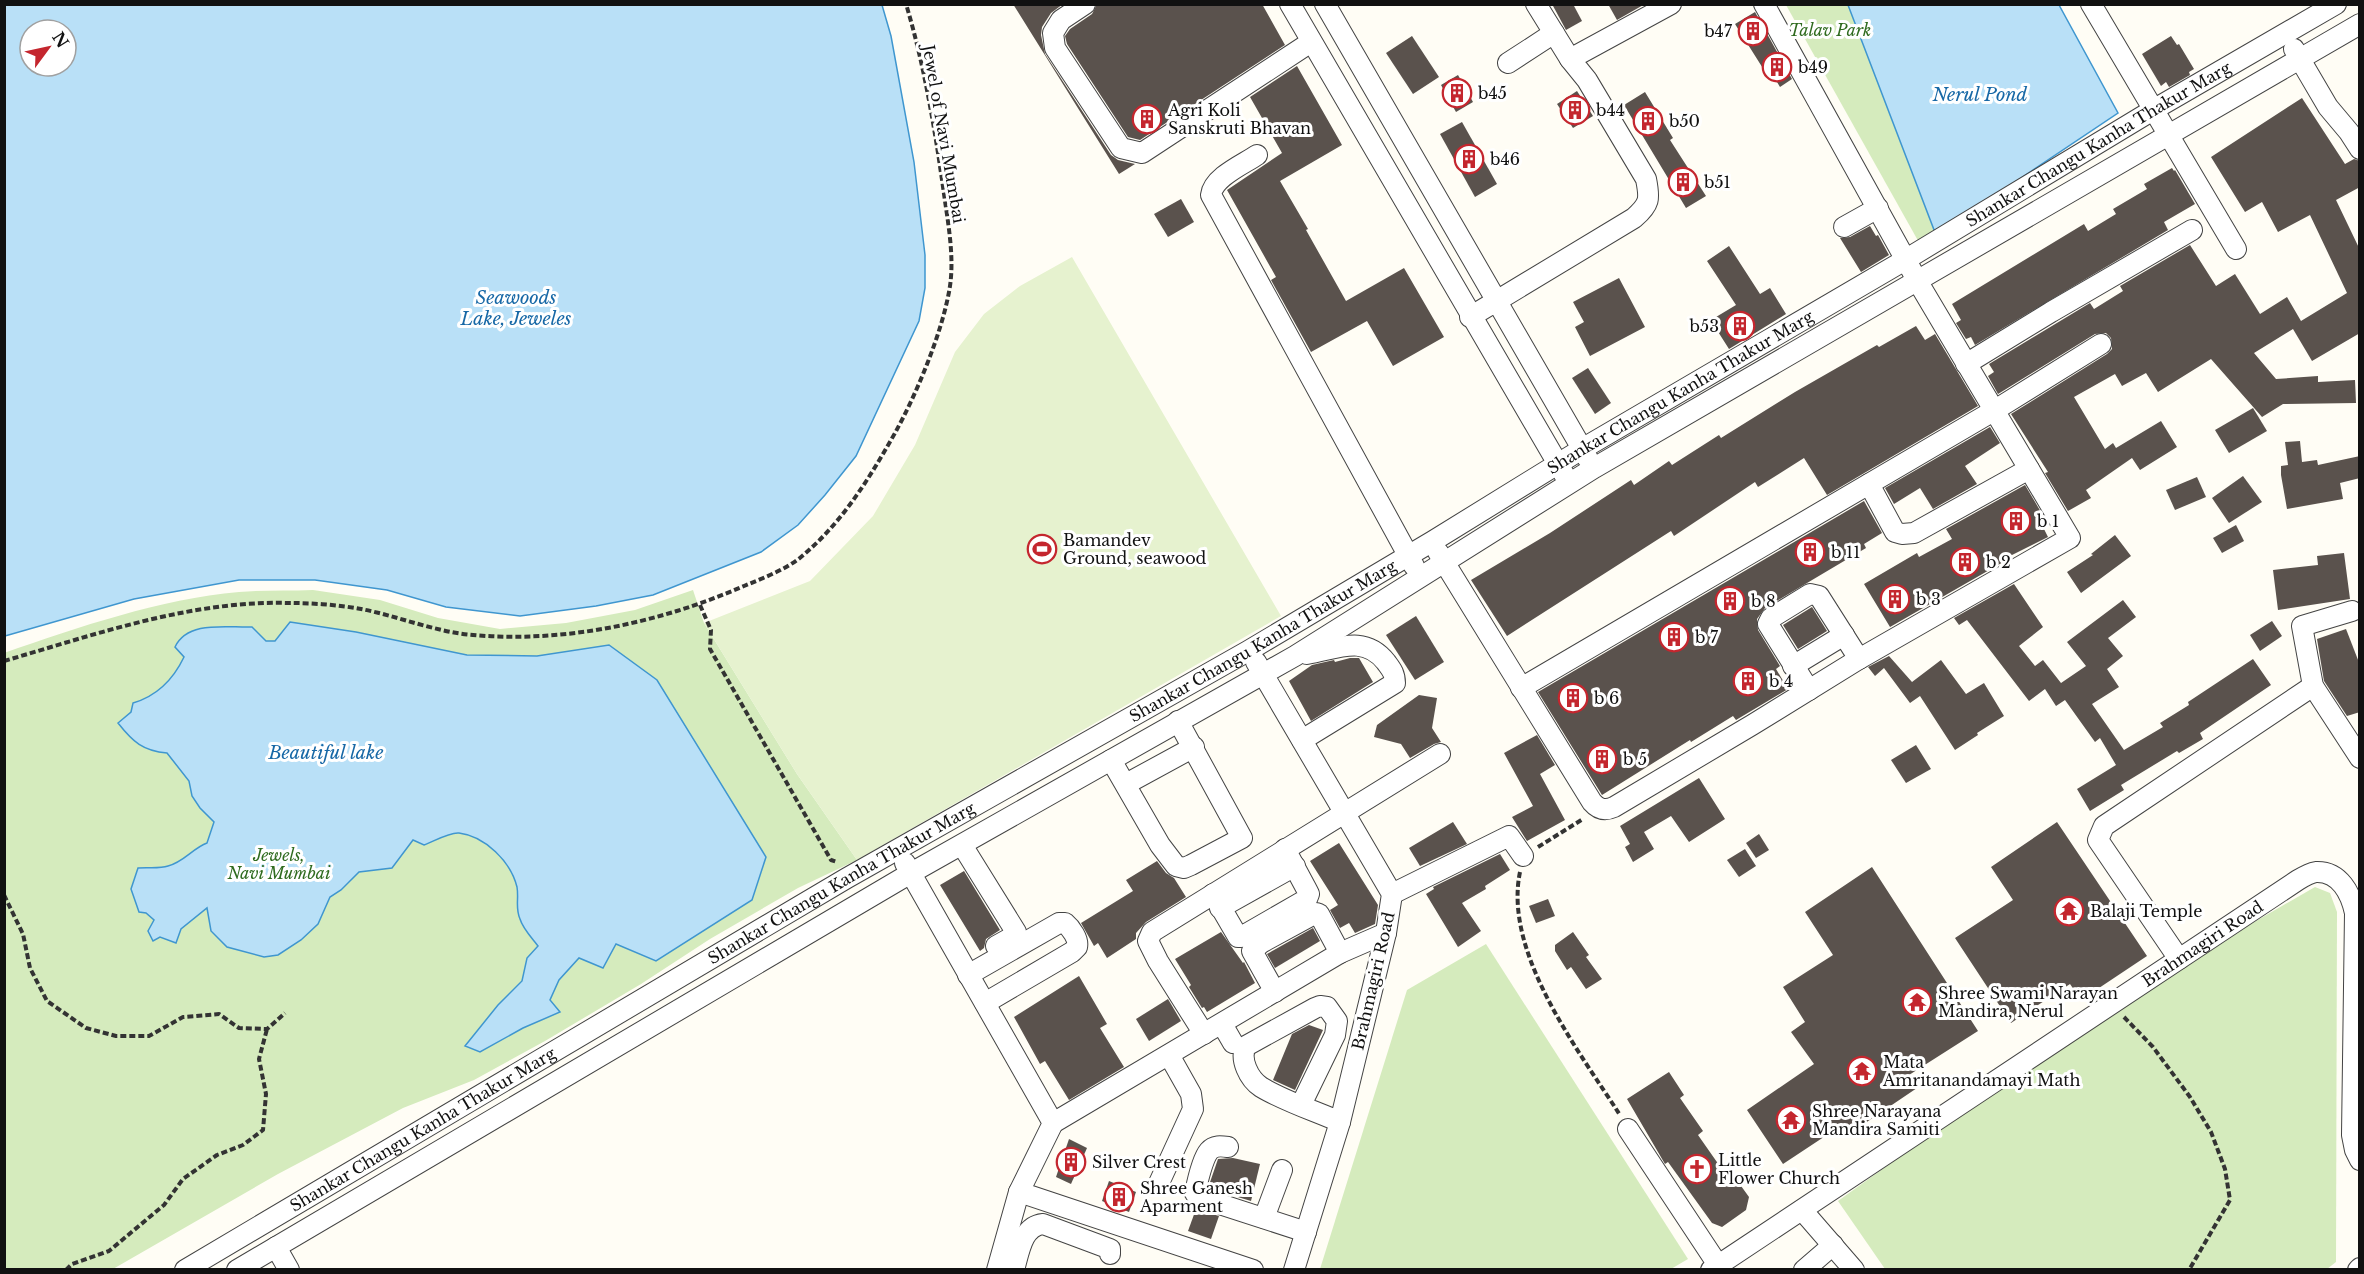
<svg xmlns="http://www.w3.org/2000/svg" width="2364" height="1274" viewBox="0 0 2364 1274" font-family="'Libre Baskerville',serif">
<style>
.green{fill:#d5ebbd}
.pitch{fill:#e6f2cf}
.water{fill:#b9e0f7;stroke:#3f96cf;stroke-width:1.5;fill-rule:evenodd}
.building{fill:#5a524d}
.lines{fill:none;stroke-linecap:round;stroke-linejoin:round}
.minor-casing{stroke:#444;stroke-width:22}
.path{stroke:#333;stroke-width:4;stroke-dasharray:6 3;stroke-linecap:butt}
.minor{stroke:#fff;stroke-width:20}
.labels{text-anchor:middle;dominant-baseline:central;stroke-width:6;stroke-linejoin:round;paint-order:stroke}
.park-label{font-size:16px;font-style:italic;fill:#2f6b1f;stroke:#fff}
.poi-label{font-size:16px;fill:#111;stroke:#fff;text-anchor:start}
.street-label{font-size:16px;fill:#111;stroke:#fff}
.water-label{font-size:18px;font-style:italic;fill:#1768a6;stroke:#fff}
</style>
<rect width="100%" height="100%" fill="#fffdf5"/>
<!-- green -->
<g class="green">
<polygon points="1786,5 1848,5 1936,235 1921,246"/>
<path d="M 313,590 L 380,600 L 438,618 L 500,629 L 566,623 L 635,610 L 693,590 L 704,623 L 797,774 L 857,860 L 798,888 L 710,939 L 641,984 L 545,1041 L 474,1080 L 403,1108 L 278,1174 L 113,1269 L 5,1269 L 4,653 C 79,627 160,599 239,592 C 264,590 288,591 313,590 Z"/>
<polygon points="2315,887 2330,893 2337,912 2336,1262 2327,1269 1885,1269 1838,1201 2112,1004"/>
<polygon points="1486,944 1688,1259 1671,1269 1320,1269 1407,990"/>
</g>
<!-- pitch -->
<polygon class="pitch" points="1072,257 1281,616 857,860 797,774 704,623 810,581 873,516 915,445 955,352 984,314 1020,286"/>
<!-- water -->
<g class="water">
<path d="M 5,4 L 882,5 L 891,36 L 914,162 L 925,255 L 925,288 L 919,321 L 856,456 L 825,495 L 798,525 L 761,552 L 653,595 L 596,606 L 520,616 L 446,607 L 387,590 L 315,580 L 239,580 L 134,599 L 5,636 ZM 30,30 L 66,30 L 66,66 L 30,66 Z"/>
<polygon points="1848,5 2059,5 2118,113 1936,235"/>
<path d="M 290,622 L 356,632 L 467,655 L 537,656 L 609,645 L 657,680 L 766,857 L 752,900 L 656,961 L 616,944 L 603,968 L 579,958 L 559,980 L 550,1000 L 560,1012 L 523,1028 L 480,1052 L 465,1046 L 498,1005 L 522,981 L 527,958 L 538,946 C 532,938 523,929 520,919 C 515,908 519,899 517,887 C 511,862 485,836 459,833 C 449,832 433,842 424,845 L 413,840 L 392,868 L 359,872 L 341,890 L 330,897 L 318,924 L 301,940 L 278,955 L 264,957 L 227,947 L 211,931 L 207,908 L 181,929 L 176,943 L 160,937 L 153,941 L 148,931 L 154,920 L 146,913 L 139,912 L 131,889 L 138,868 C 148,867 159,869 168,866 C 184,862 193,848 207,843 L 214,822 L 200,808 L 192,796 L 189,781 L 167,753 C 143,751 133,742 118,723 L 131,712 L 133,703 C 157,696 173,680 184,657 L 175,647 C 188,620 227,628 252,627 L 266,641 L 275,641 Z"/>
</g>
<!-- building -->
<g class="building">
<polygon points="1013,4 1063,4 1051,13 1042,27 1041,35 1045,54 1111,155 1118,160 1135,164 1119,174"/>
<polygon points="1097,4 1262,4 1285,45 1140,140 1128,137 1067,44 1065,36 1070,29 1092,14"/>
<polygon points="1552,4 1573,4 1582,21 1566,30"/>
<polygon points="1608,4 1645,4 1617,20"/>
<polygon points="1755,12 1792,79 1780,87 1768,67 1764,70 1735,24"/>
<polygon points="1412,36 1439,77 1413,94 1386,53"/>
<polygon points="2171,36 2177,45 2179,44 2194,69 2189,72 2190,75 2169,87 2166,82 2161,86 2142,54"/>
<polygon points="1297,66 1342,145 1280,181 1308,229 1306,230 1346,301 1404,268 1444,337 1393,366 1367,321 1311,352 1271,280 1276,277 1227,190 1282,153 1250,97"/>
<polygon points="1458,75 1473,102 1456,112 1441,85"/>
<polygon points="1577,91 1593,116 1573,128 1557,104"/>
<polygon points="1645,92 1673,138 1670,140 1706,196 1686,208 1624,105"/>
<polygon points="2302,98 2345,164 2354,159 2360,161 2360,187 2336,200 2360,250 2360,333 2312,361 2293,329 2254,353 2276,379 2318,376 2318,382 2355,380 2356,403 2283,404 2262,417 2211,359 2158,392 2146,373 2122,386 2115,374 2074,397 2105,449 2113,443 2116,448 2161,421 2177,447 2140,470 2132,458 2086,490 2091,498 2068,511 2045,473 2048,472 2011,414 2107,354 2112,349 2111,338 2106,333 2095,334 1998,394 1988,376 1994,372 1989,364 2090,303 2094,309 2123,291 2120,286 2190,245 2216,286 2235,274 2260,314 2287,297 2301,321 2347,293 2310,215 2278,232 2262,202 2245,212 2211,157"/>
<polygon points="1462,122 1497,184 1475,197 1440,134"/>
<polygon points="2172,168 2174,171 2175,170 2195,204 2164,222 2168,230 1975,345 1971,337 1966,339 1956,323 1961,320 1952,304 2084,224 2088,231 2116,214 2113,209 2147,189 2144,184"/>
<polygon points="1181,199 1194,222 1168,237 1154,214"/>
<polygon points="1870,226 1876,236 1878,235 1889,255 1861,272 1840,238 1850,237"/>
<polygon points="1729,246 1760,294 1770,288 1786,314 1729,349 1715,327 1720,324 1716,317 1736,305 1707,261"/>
<polygon points="1619,278 1645,327 1590,356 1575,327 1584,322 1573,302"/>
<polygon points="1916,326 1925,340 1935,334 1978,406 1827,495 1804,458 1758,487 1755,482 1674,536 1671,531 1507,636 1471,580 1550,533 1631,480 1634,485 1669,461 1672,465 1719,435 1721,438 1795,392 1877,345 1879,347"/>
<polygon points="1588,368 1611,403 1595,414 1572,378"/>
<polygon points="2253,408 2267,431 2229,453 2215,430"/>
<polygon points="1990,427 2000,443 1965,466 1977,484 1933,509 1920,488 1894,504 1885,488"/>
<polygon points="2300,441 2302,462 2317,460 2318,465 2360,456 2360,478 2340,483 2343,499 2287,509 2281,475 2281,466 2288,465 2285,442"/>
<polygon points="2243,476 2262,502 2229,523 2212,498"/>
<polygon points="2197,477 2206,497 2175,510 2166,490"/>
<polygon points="2025,485 2048,524 2043,527 2048,537 2004,559 2005,561 1890,627 1864,584 1917,553 1919,557 1952,539 1946,529"/>
<polygon points="1864,501 1882,533 1864,544 1866,548 1765,608 1757,619 1758,630 1780,666 1776,669 1788,689 1736,720 1733,716 1691,742 1690,740 1602,795 1538,692"/>
<polygon points="2236,525 2244,541 2222,553 2213,538"/>
<polygon points="2115,535 2131,556 2081,593 2067,572 2093,555 2091,554"/>
<polygon points="2344,553 2350,599 2278,610 2273,570 2318,565 2317,556"/>
<polygon points="2014,584 2043,627 2019,646 2035,666 2043,660 2061,683 2086,666 2067,642 2123,600 2136,617 2108,638 2123,656 2107,669 2119,687 2092,704 2124,750 2163,727 2160,723 2189,705 2188,702 2253,659 2271,685 2200,733 2203,739 2179,753 2177,751 2121,785 2124,790 2090,811 2077,789 2116,765 2100,738 2095,742 2065,700 2056,706 2045,689 2029,701 1967,620 1959,625 1954,618"/>
<polygon points="1812,607 1827,631 1798,649 1783,625"/>
<polygon points="1416,616 1444,662 1415,680 1386,635"/>
<polygon points="2272,621 2282,636 2260,651 2250,635"/>
<polygon points="2346,629 2360,665 2360,712 2347,716 2324,681 2317,639"/>
<polygon points="1889,656 1912,682 1941,660 1966,694 1984,683 2004,716 1977,733 1978,735 1955,750 1920,696 1910,703 1884,668 1875,676 1868,667"/>
<polygon points="1350,658 1359,658 1373,682 1311,721 1289,681 1312,665 1334,660 1335,662"/>
<polygon points="1419,695 1437,698 1432,728 1441,742 1434,744 1410,758 1401,744 1374,737 1377,725"/>
<polygon points="1537,735 1555,765 1540,774 1565,820 1527,841 1512,817 1533,806 1504,753"/>
<polygon points="1916,745 1931,769 1906,783 1891,760"/>
<polygon points="1699,778 1725,819 1689,842 1671,816 1644,832 1654,849 1633,862 1625,847 1630,844 1620,826"/>
<polygon points="1453,822 1467,844 1420,866 1409,848"/>
<polygon points="2057,822 2147,956 2081,1000 2070,984 2011,1023 1955,938 2013,900 1991,867"/>
<polygon points="1759,834 1769,850 1756,858 1746,843"/>
<polygon points="1339,843 1378,905 1375,924 1355,933 1349,923 1340,928 1330,910 1338,905 1310,861"/>
<polygon points="1745,849 1756,866 1739,877 1727,860"/>
<polygon points="1500,854 1510,870 1485,886 1486,889 1462,903 1481,931 1458,947 1426,894 1434,889 1433,887"/>
<polygon points="1157,861 1166,873 1174,878 1186,897 1146,922 1136,933 1136,939 1107,958 1098,943 1094,946 1081,923 1133,891 1126,880"/>
<polygon points="1872,867 1978,1031 1909,1075 1917,1088 1849,1134 1842,1125 1783,1164 1747,1110 1814,1064 1791,1032 1805,1022 1783,987 1833,955 1805,912"/>
<polygon points="964,871 1000,930 986,939 984,948 980,951 940,885"/>
<polygon points="1548,899 1555,916 1536,923 1529,906"/>
<polygon points="1313,928 1320,941 1275,968 1267,954"/>
<polygon points="1221,932 1243,963 1244,962 1255,983 1207,1012 1204,1007 1202,1008 1189,987 1191,985 1175,959"/>
<polygon points="1573,932 1589,955 1586,957 1602,979 1586,989 1571,967 1567,970 1555,951 1555,945"/>
<polygon points="1079,976 1107,1024 1100,1028 1124,1067 1069,1100 1045,1061 1040,1064 1014,1017"/>
<polygon points="1168,999 1181,1021 1149,1041 1136,1019"/>
<polygon points="1309,1025 1323,1030 1295,1090 1273,1080 1292,1034"/>
<polygon points="1669,1072 1684,1095 1680,1098 1703,1131 1698,1135 1726,1175 1731,1172 1749,1197 1746,1210 1722,1227 1712,1223 1668,1162 1665,1164 1627,1099"/>
<polygon points="1069,1139 1087,1148 1071,1184 1056,1177"/>
<polygon points="1233,1158 1260,1164 1251,1201 1208,1188 1218,1159"/>
<polygon points="1109,1181 1136,1192 1129,1212 1102,1201"/>
<polygon points="1196,1209 1219,1216 1211,1239 1188,1231"/>
</g>
<g class="lines">
<!-- minor casing -->
<g class="minor-casing">
<g id="minor">
<polyline points="1085,4 1061,20 1053,33 1055,48 1121,148 1142,153 1311,42"/>
<polyline points="1290,4 1565,476"/>
<polyline points="1325,4 1588,459"/>
<polyline points="1536,4 1570,59"/>
<polyline points="2091,4 2236,249"/>
<polyline points="2294,49 2328,107 2349,132 2360,149"/>
<polyline points="1508,63 1554,33"/>
<path d="M 1257,155 C 1244,164 1213,177 1211,195 L 1414,566"/>
<polyline points="1844,227 1878,208"/>
<path d="M 1470,317 L 1634,218 C 1650,204 1650,199 1646,179 L 1587,80 L 1570,59 L 1671,4"/>
<polyline points="1966,364 2051,312 2192,230"/>
<polyline points="1869,484 1895,532 1902,534 1914,533 2029,469"/>
<path d="M 1438,552 L 1592,802 C 1598,809 1605,811 1614,807 L 1752,725 L 1859,659 L 2070,538 L 1918,282 L 1764,4"/>
<polyline points="2352,611 2302,626 2313,686 2360,758"/>
<polyline points="1256,662 1392,894 1386,933 1340,1122 1294,1270"/>
<polyline points="1793,666 1844,635"/>
<polyline points="1521,688 1995,410 2101,344"/>
<polyline points="1809,690 1768,624 1771,618 1810,594 1819,596 1859,659"/>
<path d="M 1302,740 L 1395,683 C 1395,673 1391,669 1386,662 C 1364,634 1337,649 1307,654"/>
<polyline points="1111,760 1160,845 1176,866 1184,868 1191,865 1242,838 1178,721"/>
<polyline points="1126,784 1194,747"/>
<polyline points="962,845 1016,932 1014,936 996,946"/>
<polyline points="905,863 1053,1123 1019,1192 997,1270"/>
<polyline points="1213,894 1238,937 1241,937 1307,899 1309,894 1307,890 1285,849"/>
<polyline points="1392,894 1509,836 1523,856"/>
<polyline points="1220,908 1295,866"/>
<polyline points="2179,959 2098,840 2104,826 2313,686"/>
<path d="M 968,975 L 1059,923 L 1065,923 C 1071,928 1079,939 1077,947 L 1072,952 L 985,1003"/>
<polyline points="1275,992 1252,951 1261,943 1316,913 1319,914 1340,953"/>
<polyline points="1222,1024 1233,1043"/>
<polyline points="1204,1034 1158,961 1148,941 1152,932 1440,754"/>
<path d="M 1301,1105 L 1335,1035 L 1337,1021 L 1327,1007 L 1320,1006 L 1315,1008 L 1246,1046 C 1239,1059 1249,1079 1261,1087 C 1284,1101 1315,1111 1340,1122"/>
<polyline points="1053,1123 1340,953 1386,933"/>
<polyline points="1628,1129 1718,1265"/>
<path d="M 1228,1147 C 1221,1146 1214,1145 1209,1151 C 1203,1158 1197,1183 1195,1193 L 1198,1197 L 1306,1232"/>
<polyline points="1159,1183 1193,1109 1191,1094 1169,1055"/>
<polyline points="1019,1192 1253,1270"/>
<polyline points="1802,1210 1854,1270"/>
<polyline points="1264,1218 1282,1170"/>
<polyline points="276,1247 289,1270"/>
<path id="s1" d="M 185,1270 L 847,878 L 1248,651 L 1433,541 L 1582,449 L 1905,260 L 2153,110 L 2336,4"/>
<polyline points="237,1270 911,873 1295,656 1594,468 2360,24"/>
<path d="M 1014,1270 C 1019,1253 1022,1226 1043,1224 L 1110,1249 L 1110,1254"/>
<path id="s2" d="M 1711,1270 L 2298,880 C 2303,877 2310,873 2316,872 C 2340,871 2351,894 2355,913 L 2352,1135 L 2355,1150 L 2360,1160"/>
<polyline points="1804,1270 1833,1245"/>
<polyline points="2358,1270 2360,1268"/>
</g>
</g>
<!-- path -->
<g class="path">
<polyline points="700,605 711,630 710,649 831,860 837,862"/>
<path d="M 4,661 C 97,634 192,600 290,603 C 313,603 339,605 361,609 C 398,616 435,632 473,635 C 565,643 659,623 744,586 C 763,578 785,570 801,557 C 842,523 869,479 895,433 C 917,393 943,331 950,286 C 954,259 949,228 945,201 C 936,136 925,67 906,4"/>
<polyline points="4,781 4,786"/>
<polyline points="1538,847 1583,819"/>
<path d="M 1520,872 C 1503,953 1579,1051 1620,1115"/>
<polyline points="4,895 23,934 30,968 47,1001 86,1028 116,1036 149,1036 183,1017 219,1014 239,1028 267,1029 285,1013"/>
<polyline points="2124,1017 2153,1047 2190,1097 2211,1132 2225,1169 2230,1200 2189,1270"/>
<polyline points="66,1270 72,1264 109,1251 164,1205 183,1179 217,1155 243,1145 263,1130 266,1094 259,1059 267,1029"/>
</g>
<!-- minor -->
<use href="#minor" class="minor"/>
</g>
<!-- icons -->
<defs>
<g id="building-ring" transform="scale(1.5)"><circle r="9.5" fill="#fff" stroke="#c4262e" stroke-width="1.5"/><path d="M-4-6H4V6H1V3H-1V6H-4ZM-2.5-4.3h1.7v1.8h-1.7ZM.8-4.3h1.7v1.8H.8ZM-2.5-1h1.7V.8h-1.7ZM.8-1h1.7V.8H.8Z" fill="#c4262e"/></g>
<g id="stadium-ring" transform="scale(1.5)"><circle r="9.5" fill="#fff" stroke="#c4262e" stroke-width="1.5"/><path d="M0-5a6.5 5 0 1 0 0 10a6.5 5 0 1 0 0-10ZM-3.5-1.8h7v3.6h-7Z" fill="#c4262e"/></g>
<g id="temple-ring" transform="scale(1.5)"><circle r="9.5" fill="#fff" stroke="#c4262e" stroke-width="1.5"/><path d="M0-6L5-2H3V0L6.5 2.5H4V6H1.5V3h-3V6H-4V2.5H-6.5L-3 0V-2H-5Z" fill="#c4262e"/></g>
<g id="church-ring" transform="scale(1.5)"><circle r="9.5" fill="#fff" stroke="#c4262e" stroke-width="1.5"/><path d="M-1.2-6h2.4v3.5h3.3v2.4h-3.3V6h-2.4V-.1h-3.3v-2.4h3.3Z" fill="#c4262e"/></g>
</defs>
<g fill-rule="evenodd">
<use href="#building-ring" x="1753" y="31"/>
<use href="#building-ring" x="1777" y="67"/>
<use href="#building-ring" x="1457" y="93"/>
<use href="#building-ring" x="1575" y="110"/>
<use href="#building-ring" x="1147" y="119"/>
<use href="#building-ring" x="1648" y="121"/>
<use href="#building-ring" x="1469" y="159"/>
<use href="#building-ring" x="1683" y="182"/>
<use href="#building-ring" x="1740" y="326"/>
<use href="#building-ring" x="2016" y="521"/>
<use href="#stadium-ring" x="1042" y="549"/>
<use href="#building-ring" x="1810" y="552"/>
<use href="#building-ring" x="1965" y="562"/>
<use href="#building-ring" x="1895" y="599"/>
<use href="#building-ring" x="1730" y="601"/>
<use href="#building-ring" x="1674" y="637"/>
<use href="#building-ring" x="1748" y="681"/>
<use href="#building-ring" x="1573" y="698"/>
<use href="#building-ring" x="1602" y="759"/>
<use href="#temple-ring" x="2069" y="911"/>
<use href="#temple-ring" x="1917" y="1002"/>
<use href="#temple-ring" x="1862" y="1071"/>
<use href="#temple-ring" x="1791" y="1120"/>
<use href="#building-ring" x="1071" y="1162"/>
<use href="#church-ring" x="1697" y="1169"/>
<use href="#building-ring" x="1119" y="1197"/>
</g>
<g class="labels">
<!-- park labels -->
<g class="park-label">
<text x="1830" y="30">Talav Park</text>
<text x="279" y="855">Jewels,<tspan x="279" dy="18">Navi Mumbai</tspan></text>
</g>
<!-- poi labels -->
<g class="poi-label">
<text x="1732" y="31" text-anchor="end">b47</text>
<text x="1798" y="67">b49</text>
<text x="1478" y="93">b45</text>
<text x="1168" y="110">Agri Koli<tspan x="1168" dy="18">Sanskruti Bhavan</tspan></text>
<text x="1596" y="110">b44</text>
<text x="1669" y="121">b50</text>
<text x="1490" y="159">b46</text>
<text x="1704" y="182">b51</text>
<text x="1719" y="326" text-anchor="end">b53</text>
<text x="2037" y="521">b 1</text>
<text x="1063" y="540">Bamandev<tspan x="1063" dy="18">Ground, seawood</tspan></text>
<text x="1831" y="552">b 11</text>
<text x="1986" y="562">b 2</text>
<text x="1916" y="599">b 3</text>
<text x="1751" y="601">b 8</text>
<text x="1695" y="637">b 7</text>
<text x="1769" y="681">b 4</text>
<text x="1594" y="698">b 6</text>
<text x="1623" y="759">b 5</text>
<text x="2090" y="911">Balaji Temple</text>
<text x="1938" y="993">Shree Swami Narayan<tspan x="1938" dy="18">Mandira, Nerul</tspan></text>
<text x="1883" y="1062">Mata<tspan x="1883" dy="18">Amritanandamayi Math</tspan></text>
<text x="1812" y="1111">Shree Narayana<tspan x="1812" dy="18">Mandira Samiti</tspan></text>
<text x="1718" y="1160">Little<tspan x="1718" dy="18">Flower Church</tspan></text>
<text x="1092" y="1162">Silver Crest</text>
<text x="1140" y="1188">Shree Ganesh<tspan x="1140" dy="18">Aparment</tspan></text>
</g>
<!-- street labels -->
<g class="street-label">
<text transform="translate(944 134) rotate(80)">Jewel of Navi Mumbai</text>
<text stroke="none"><textPath href="#s1" startOffset="2220">Shankar Changu Kanha Thakur Marg</textPath></text>
<text stroke="none"><textPath href="#s1" startOffset="1734">Shankar Changu Kanha Thakur Marg</textPath></text>
<text stroke="none"><textPath href="#s1" startOffset="1248">Shankar Changu Kanha Thakur Marg</textPath></text>
<text stroke="none"><textPath href="#s1" startOffset="762">Shankar Changu Kanha Thakur Marg</textPath></text>
<text stroke="none"><textPath href="#s2" startOffset="590">Brahmagiri Road</textPath></text>
<text transform="translate(1373 981) rotate(-77)">Brahmagiri Road</text>
<text stroke="none"><textPath href="#s1" startOffset="276">Shankar Changu Kanha Thakur Marg</textPath></text>
</g>
<!-- water labels -->
<g class="water-label">
<text x="1980" y="95">Nerul Pond</text>
<text x="516" y="298">Seawoods<tspan x="516" dy="21">Lake, Jeweles</tspan></text>
<text x="326" y="753">Beautiful lake</text>
</g>
</g>
<!-- border -->
<rect width="2364" height="1274" fill="none" stroke="#111111" stroke-width="12"/>
<!-- north arrow -->
<g transform="translate(48 48) rotate(57)"><circle r="28" fill="#ffffff" stroke="#a0a0a0" stroke-width="1.5"/>
<path d="M0-4.5L10 22L0 15L-10 22Z" fill="#c4262e"/>
<text y="-9" font-size="16" font-weight="bold" text-anchor="middle" fill="#111111">N</text>
</g>
</svg>
